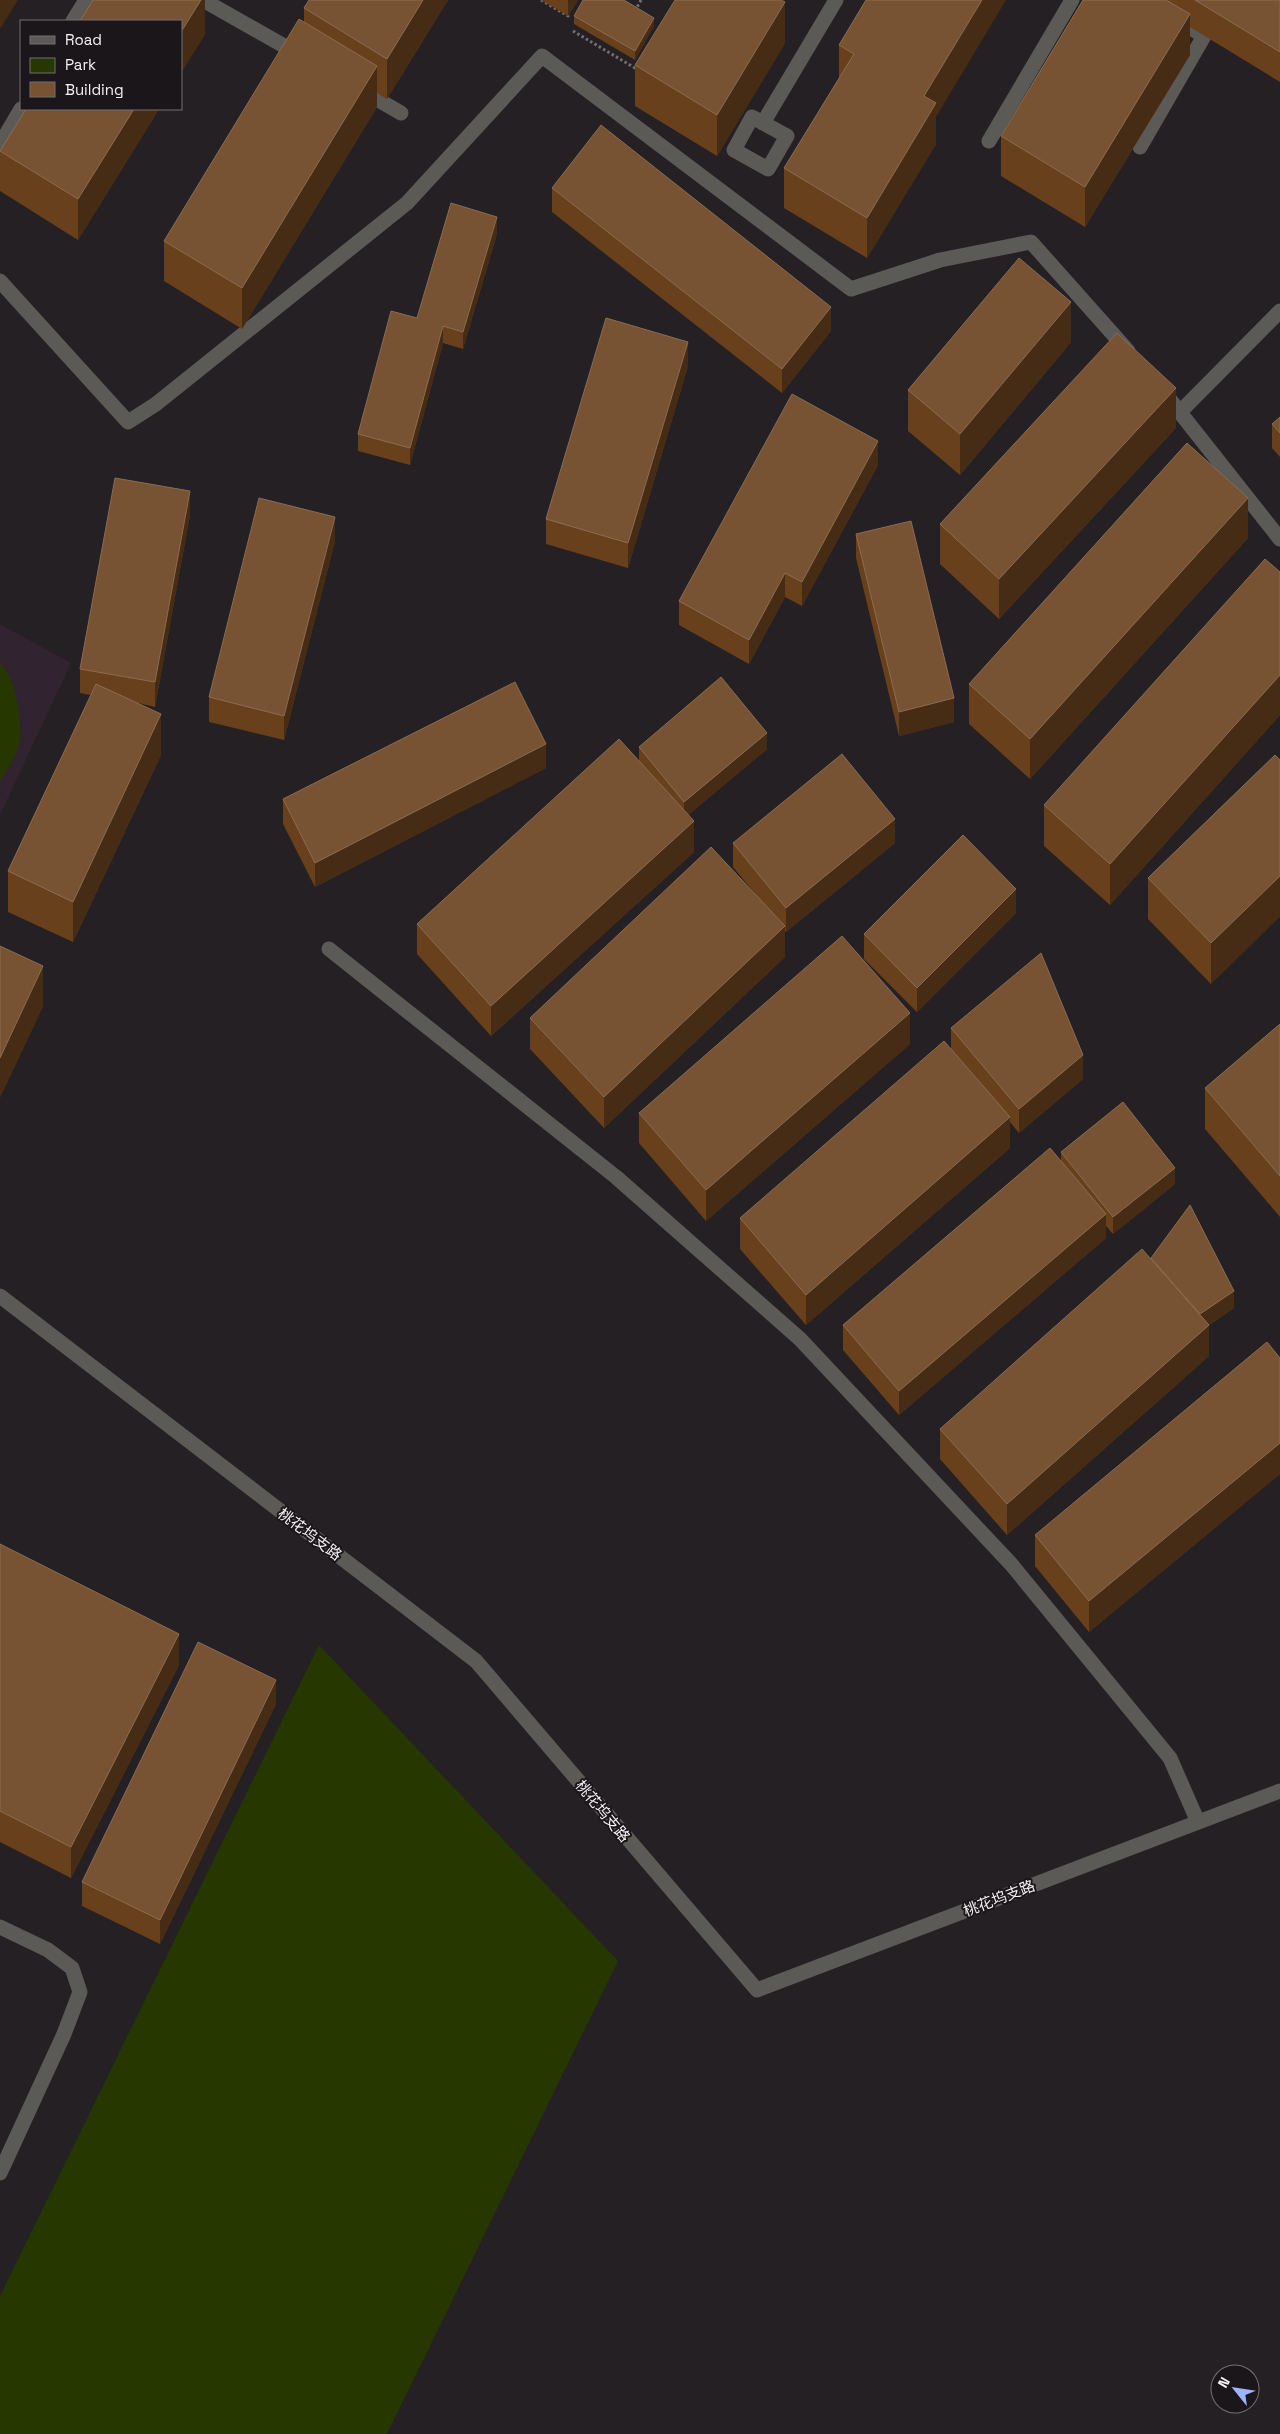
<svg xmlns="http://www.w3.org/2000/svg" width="1280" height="2434" viewBox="0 0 1280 2434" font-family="'Space Grotesk','Noto Sans SC',sans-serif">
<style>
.education{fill:#312330}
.green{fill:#263700}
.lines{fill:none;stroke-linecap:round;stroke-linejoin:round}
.path{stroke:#726e72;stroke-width:3;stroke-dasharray:2.5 2.5;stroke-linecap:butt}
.minor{stroke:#5c5a57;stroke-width:15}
.wall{fill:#68401b}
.shaded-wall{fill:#462b15}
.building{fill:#775333;stroke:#8b6c51}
.labels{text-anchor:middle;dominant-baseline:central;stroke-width:4;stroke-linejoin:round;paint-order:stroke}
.street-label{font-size:15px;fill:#f5f2f5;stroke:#1b161a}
</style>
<rect width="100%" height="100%" fill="#242024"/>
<!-- education -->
<polygon class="education" points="0,624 71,663 0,815"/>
<!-- green -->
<g class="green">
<path d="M 0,663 C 16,675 25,729 18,748 C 14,760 6,771 0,782 Z"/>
<polygon points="319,1645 618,1961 387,2434 0,2434 0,2296"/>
</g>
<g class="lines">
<!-- path -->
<g class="path">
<polyline points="541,0 568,16 569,14"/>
<polyline points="635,11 641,0"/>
<polyline points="573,31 635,68 637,64"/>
</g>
<!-- minor -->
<g class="minor">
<polyline points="203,0 300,55"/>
<polyline points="73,21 86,0"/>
<polyline points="361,90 401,113"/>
<polygon points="752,117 787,136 768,169 734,150"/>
<polyline points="763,123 836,0"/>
<polyline points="989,141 1072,0"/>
<polyline points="0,145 21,109"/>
<polyline points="1140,147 1204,36 1145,0"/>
<polyline points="0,281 128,422 156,404 407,203 542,56 851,289 940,260 1031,242 1128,351"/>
<polyline points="1163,391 1280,539"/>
<polyline points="1180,412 1280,311"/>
<polyline points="329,949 616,1177 800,1339 1011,1564 1170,1758 1198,1822"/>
<polyline points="0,1296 476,1661 757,1990 1280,1791"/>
<polyline points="0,1927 48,1950 72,1968 80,1992 64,2034 0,2173"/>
</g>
</g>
<!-- wall -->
<g class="wall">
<polygon points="448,0 387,99 377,93 377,107 242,329 164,281 164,241 304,22 304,8"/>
<polygon points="541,0 578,0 568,16"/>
<polygon points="866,0 936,117 936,144 867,258 784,208 784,168 839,78 839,45"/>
<polygon points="1083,0 1280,0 1280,82 1190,27 1190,55 1085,227 1001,176 1001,136"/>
<polygon points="574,16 654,26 635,60 574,24"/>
<polygon points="785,43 717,156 635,106 635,65"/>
<polygon points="159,109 78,240 0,191 0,150"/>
<polygon points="552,188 831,331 782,393 552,212"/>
<polygon points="497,234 463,349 443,343 410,465 358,451 358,434 417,318"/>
<polygon points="1071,342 960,475 908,431 908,390"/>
<polygon points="688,366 628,568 546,544 546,519"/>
<polygon points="1280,417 1280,457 1272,448 1272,424"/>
<polygon points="1176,428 999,619 940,564 940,524"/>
<polygon points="878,465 802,606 785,597 749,664 679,625 679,601"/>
<polygon points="190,515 155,707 138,703 161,755 73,942 8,912 8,871 91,695 80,693 80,669"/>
<polygon points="856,534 954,722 899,736 856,558"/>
<polygon points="1248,538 1030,779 969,724 969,684"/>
<polygon points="335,541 284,740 209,722 209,697"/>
<polygon points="1280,572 1280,715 1110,905 1044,846 1044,805"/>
<polygon points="639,747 767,749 688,815 694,852 491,1036 417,954 417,924 639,761"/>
<polygon points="1275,755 1211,984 1148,919 1148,878"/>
<polygon points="546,768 315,887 283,824 283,799"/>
<polygon points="733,843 895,843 786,932 785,931 785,957 604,1128 530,1049 530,1018 757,896 733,867"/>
<polygon points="1016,913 917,1012 864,959 864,934"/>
<polygon points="1280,1024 1280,1217 1205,1129 1205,1088"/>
<polygon points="951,1028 1083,1079 1019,1133 1010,1122 1010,1148 806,1325 740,1249 740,1218 951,1049"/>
<polygon points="910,1044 706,1221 639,1143 639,1113"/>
<polygon points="1061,1152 1175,1184 1113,1234 1106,1226 1106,1238 899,1415 843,1350 843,1325 1061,1161"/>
<polygon points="1151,1259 1234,1308 1209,1325 1209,1356 1007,1535 940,1459 940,1429"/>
<polygon points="1280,1358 1280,1474 1089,1632 1035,1566 1035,1535"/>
<polygon points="0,1544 179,1665 71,1878 0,1842"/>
<polygon points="276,1704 160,1944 82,1906 82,1882"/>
</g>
<!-- shaded-wall -->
<g class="shaded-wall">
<polygon points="0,0 18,0 0,29"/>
<polygon points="201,0 205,0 205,35 181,73 181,32"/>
<polygon points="423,0 448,0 387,99 387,59"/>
<polygon points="568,0 578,0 568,16"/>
<polygon points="982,0 1006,0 936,117 936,144 867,258 867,218 924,96"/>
<polygon points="785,2 785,43 717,156 717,115"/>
<polygon points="1190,14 1190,55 1085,227 1085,187"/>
<polygon points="654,18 654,26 635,60 635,51"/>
<polygon points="377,66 377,107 242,329 242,288"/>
<polygon points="134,109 159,109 78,240 78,199"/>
<polygon points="497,217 497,234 463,349 463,332"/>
<polygon points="1071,302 1071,342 960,475 960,434"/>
<polygon points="831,307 831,331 782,393 782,369"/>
<polygon points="443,326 443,343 410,465 410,448"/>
<polygon points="688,342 688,366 628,568 628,543"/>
<polygon points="1176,388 1176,428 999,619 999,579"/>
<polygon points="878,441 878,465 802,606 802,582"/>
<polygon points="190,491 190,515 155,707 155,682"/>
<polygon points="1248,498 1248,538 1030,779 1030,739"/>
<polygon points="335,517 335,541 284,740 284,716"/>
<polygon points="785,573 785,597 749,664 749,640"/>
<polygon points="1280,675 1280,715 1110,905 1110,864"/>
<polygon points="954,698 954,722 899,736 899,712"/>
<polygon points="161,714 161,755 73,942 73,902"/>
<polygon points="767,733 767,749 684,818 684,802"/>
<polygon points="546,744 546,768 315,887 315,863"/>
<polygon points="895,819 895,843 786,932 786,908"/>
<polygon points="694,821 694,852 491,1036 491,1006"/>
<polygon points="1280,876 1280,917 1211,984 1211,943"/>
<polygon points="1016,889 1016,913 917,1012 917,988"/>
<polygon points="785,926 785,957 604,1128 604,1097"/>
<polygon points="43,966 43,1007 0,1098 0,1058"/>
<polygon points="910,1013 910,1044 706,1221 706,1190"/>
<polygon points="1083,1055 1083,1079 1019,1133 1019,1109"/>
<polygon points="1010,1117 1010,1148 806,1325 806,1295"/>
<polygon points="1175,1168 1175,1184 1113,1234 1113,1217"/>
<polygon points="1106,1214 1106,1238 899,1415 899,1391"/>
<polygon points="1234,1291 1234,1308 1199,1331 1199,1315"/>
<polygon points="1209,1325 1209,1356 1007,1535 1007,1504"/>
<polygon points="1280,1443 1280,1474 1089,1632 1089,1601"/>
<polygon points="179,1634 179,1665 71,1878 71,1847"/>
<polygon points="276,1680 276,1704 160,1944 160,1920"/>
</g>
<!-- building -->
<g class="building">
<polygon points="93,0 201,0 181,32 181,21 80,21"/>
<polygon points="309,0 423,0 387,59 304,8"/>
<polygon points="583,0 624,0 654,18 635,51 574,16"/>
<polygon points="675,0 781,0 785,2 717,115 635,65"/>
<polygon points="866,0 982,0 924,96 936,103 867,218 784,168 854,54 839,45"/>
<polygon points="1083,0 1166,0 1190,14 1085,187 1001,136"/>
<polygon points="1195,0 1280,0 1280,52"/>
<polygon points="299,19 377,66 242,288 164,241"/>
<polygon points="26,109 134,109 78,199 0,151"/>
<polygon points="601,125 831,307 782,369 552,188"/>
<polygon points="451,203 497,217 463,332 443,326 410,448 358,434 391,311 417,318"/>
<polygon points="1019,258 1071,302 960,434 908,390"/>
<polygon points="606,318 688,342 628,543 546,519"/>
<polygon points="1117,333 1176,388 999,579 940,524"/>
<polygon points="792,394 878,441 802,582 785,573 749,640 679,601"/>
<polygon points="1280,417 1280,433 1272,424"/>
<polygon points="1187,443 1248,498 1030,739 969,684"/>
<polygon points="115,478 190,491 155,682 80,669"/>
<polygon points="259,498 335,517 284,716 209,697"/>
<polygon points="911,521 954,698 899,712 856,534"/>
<polygon points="1265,559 1280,572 1280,675 1110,864 1044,805"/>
<polygon points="721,677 767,733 684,802 639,747"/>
<polygon points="515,682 546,744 315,863 283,799"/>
<polygon points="96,684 161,714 73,902 8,871"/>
<polygon points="619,739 694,821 491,1006 417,924"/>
<polygon points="842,754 895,819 786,908 733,843"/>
<polygon points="1275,755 1280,760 1280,876 1211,943 1148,878"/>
<polygon points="963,835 1016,889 917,988 864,934"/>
<polygon points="711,847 785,926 604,1097 530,1018"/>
<polygon points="842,936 910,1013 706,1190 639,1113"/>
<polygon points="0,946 43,966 0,1058"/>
<polygon points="1041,953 1083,1055 1019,1109 951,1028"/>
<polygon points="1280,1024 1280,1176 1205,1088"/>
<polygon points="944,1041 1010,1117 806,1295 740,1218"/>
<polygon points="1123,1102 1175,1168 1113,1217 1061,1152"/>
<polygon points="1050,1148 1106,1214 899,1391 843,1325"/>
<polygon points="1190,1205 1234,1291 1200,1314 1151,1258"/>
<polygon points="1142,1249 1209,1325 1007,1504 940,1429"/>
<polygon points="1267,1342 1280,1358 1280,1443 1089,1601 1035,1535"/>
<polygon points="0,1544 179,1634 71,1847 0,1811"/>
<polygon points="198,1642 276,1680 160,1920 82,1882"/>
</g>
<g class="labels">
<!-- street labels -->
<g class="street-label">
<text transform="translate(310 1534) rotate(37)">桃花坞支路</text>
<text transform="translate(603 1811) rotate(50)">桃花坞支路</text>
<text transform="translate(999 1898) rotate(-21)">桃花坞支路</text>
</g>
</g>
<!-- legend -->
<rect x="20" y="20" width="162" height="90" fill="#1b161a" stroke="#726e72"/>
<rect x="30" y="36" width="25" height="8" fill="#5c5a57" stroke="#726e72"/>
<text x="65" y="45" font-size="15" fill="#f5f2f5">Road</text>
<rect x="30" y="58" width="25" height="15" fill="#263700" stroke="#726e72"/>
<text x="65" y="70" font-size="15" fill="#f5f2f5">Park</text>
<rect x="30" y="82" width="25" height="15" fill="#775333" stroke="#726e72"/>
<text x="65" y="95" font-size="15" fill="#f5f2f5">Building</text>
<!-- north arrow -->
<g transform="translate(1235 2389) rotate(300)"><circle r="24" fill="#1b161a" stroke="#726e72"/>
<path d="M0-4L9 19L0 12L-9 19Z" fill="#9bb4fd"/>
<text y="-8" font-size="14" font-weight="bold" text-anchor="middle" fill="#f5f2f5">N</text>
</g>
</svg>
